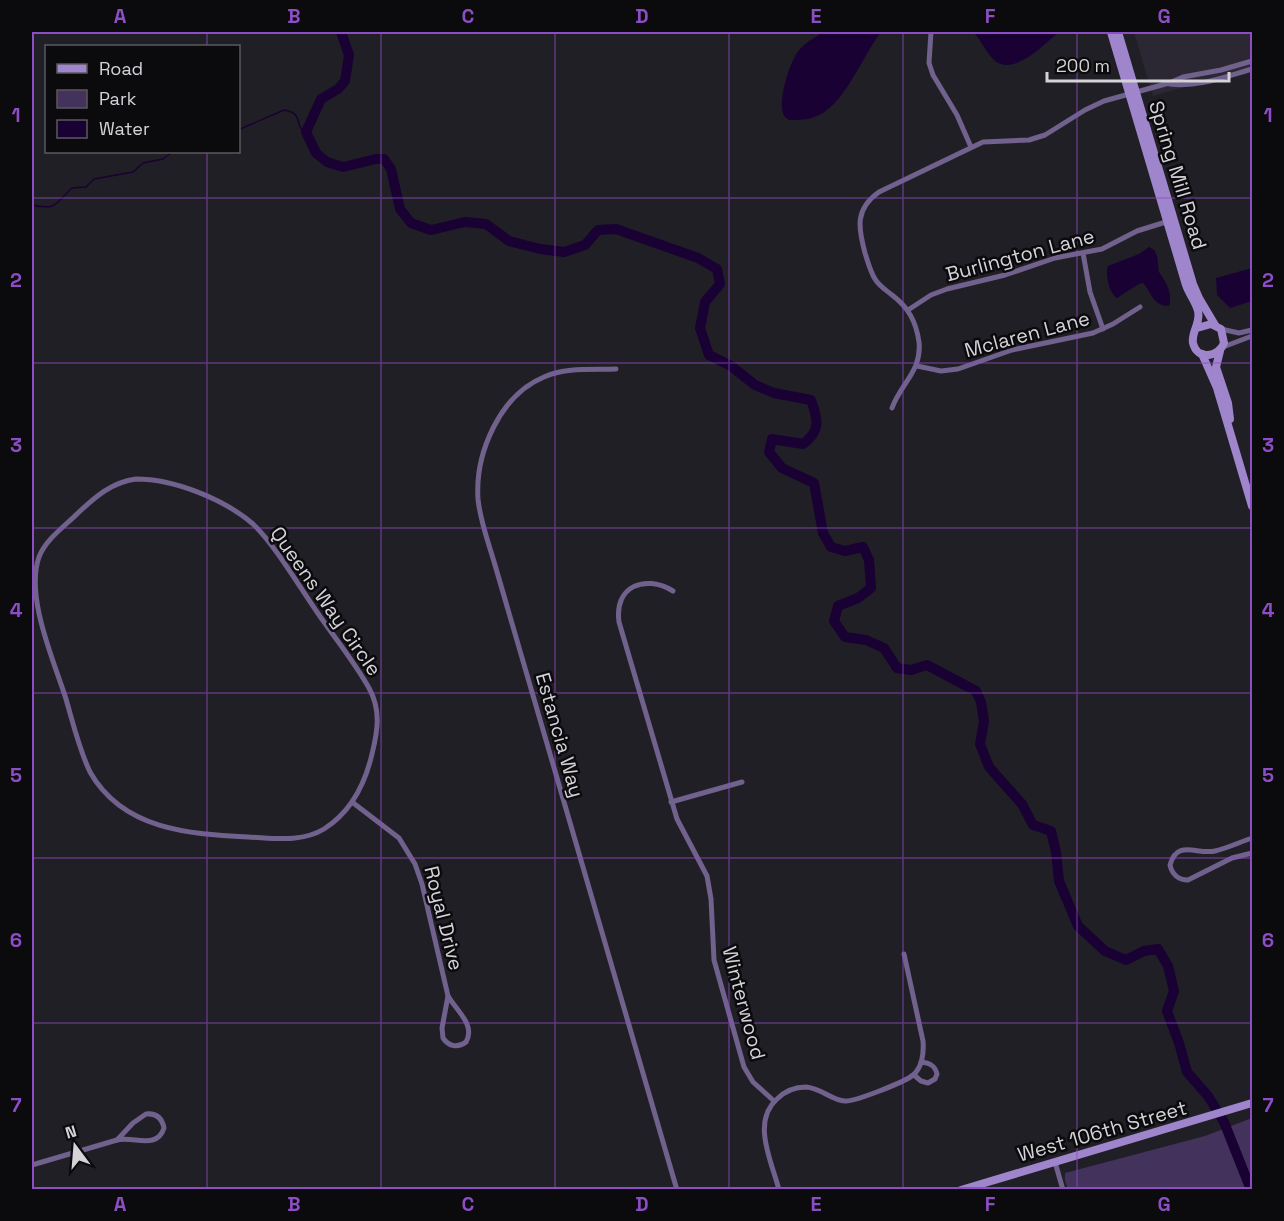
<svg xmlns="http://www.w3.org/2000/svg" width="1284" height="1221" viewBox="0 0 1284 1221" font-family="'Space Grotesk',sans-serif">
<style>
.built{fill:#2b2833}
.green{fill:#42325c}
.water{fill:#190134}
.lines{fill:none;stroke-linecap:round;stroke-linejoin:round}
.stream{stroke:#190134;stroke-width:1.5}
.river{stroke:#190134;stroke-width:10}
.street{stroke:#70618d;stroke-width:5}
.secondary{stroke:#9e85cc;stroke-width:8}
.grid{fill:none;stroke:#8d4dc4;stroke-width:1.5;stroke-opacity:0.55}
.labels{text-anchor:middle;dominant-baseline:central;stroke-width:5;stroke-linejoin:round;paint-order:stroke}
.street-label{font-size:20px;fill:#d5d3d8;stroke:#0b0a0d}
.neatline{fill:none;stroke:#8d4dc4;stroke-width:2}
.grid-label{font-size:20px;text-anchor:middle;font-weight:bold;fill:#8d4dc4}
</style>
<rect width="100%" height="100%" fill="#211f26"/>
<!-- built -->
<polygon class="built" points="1134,32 1252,32 1252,67 1153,96"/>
<!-- green -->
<polygon class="green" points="1252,1118 1252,1189 1068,1189 1065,1181 1065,1173 1205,1136"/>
<!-- water -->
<g class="water">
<path d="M 823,32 L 881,32 C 862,56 844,109 812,118 C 805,120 797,120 789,120 C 786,118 784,117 783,113 C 778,100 790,59 800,49 C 806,42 816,37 823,32 Z"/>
<path d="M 973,32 L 1059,32 C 1044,44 1011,80 992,58 C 985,50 981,40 973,32 Z"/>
<path d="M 1149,247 C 1160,251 1157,263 1159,272 C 1166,282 1173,294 1169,306 C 1153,306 1152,293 1143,283 L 1139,284 L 1117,298 C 1109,293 1105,275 1108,266 L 1139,254 Z"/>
<polygon points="1252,268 1252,301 1230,308 1217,295 1216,278"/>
</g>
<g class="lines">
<!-- stream -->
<g class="stream">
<path d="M 238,130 L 284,110 C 305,113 293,126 307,135"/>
<path d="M 32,205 C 58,211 56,202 72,188 L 86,187 L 94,179 L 133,172 L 143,163 L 163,159 L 172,152"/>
</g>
<!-- river -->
<path class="river" d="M 341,32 L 349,55 L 345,81 L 338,89 L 321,99 L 306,132 L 316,153 L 327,162 L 343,167 L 376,159 L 384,159 L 391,169 L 400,209 L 411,223 L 431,230 L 465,222 L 486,224 L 509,241 L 540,249 L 564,252 L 585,245 L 598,230 L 616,229 L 698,258 L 717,269 L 720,284 L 705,302 L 700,328 L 709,355 L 731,366 L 755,385 L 774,393 L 811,400 C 818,419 821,431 803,444 L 772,439 L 769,452 L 782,468 L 814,483 L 823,533 L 831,547 L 845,551 L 863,547 L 869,560 L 871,588 L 858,598 L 838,606 L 834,621 L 845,637 L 866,640 L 884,648 L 897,668 L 911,670 L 927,665 L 976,691 L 981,702 L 984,721 L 980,744 L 989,767 L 1022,804 L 1033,825 L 1051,831 L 1056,852 L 1059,881 L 1078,926 L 1105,951 L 1126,960 L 1144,951 L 1158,949 L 1168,966 L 1174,991 L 1167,1011 L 1179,1043 L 1187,1072 L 1208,1096 L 1224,1122 L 1251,1190"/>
<!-- street -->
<g class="street">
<polyline points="931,32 929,63 933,75 957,115 971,147"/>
<path d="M 1170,84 C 1197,88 1227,76 1252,69"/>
<polyline points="1083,253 1090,292 1103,329"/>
<polyline points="908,310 931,295 947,289 1005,275 1055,258 1102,249 1137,231 1169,221"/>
<polyline points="1221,329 1239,333 1252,330"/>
<polyline points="1223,347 1252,336"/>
<polyline points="917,366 941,371 958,369 1012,350 1093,333 1113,324 1140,307"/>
<path d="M 616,369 C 593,370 566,367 544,377 C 500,395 475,453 478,499 C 480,521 489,544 495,565 L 677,1190"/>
<path d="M 892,408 C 901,383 922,371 919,342 C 916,321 908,307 892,295 C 886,290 879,286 875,279 C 870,271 868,262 865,253 C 858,227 855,209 879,192 L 983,142 L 1029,140 L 1045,135 L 1085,110 L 1104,101 L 1169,83 L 1183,77 L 1221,70 L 1252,61"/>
<path d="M 136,479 C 174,479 224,499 253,524 C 275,545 299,586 317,612 C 334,637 354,661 369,688 C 381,710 378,730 372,754 C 365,784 351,812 324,829 C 301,843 273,838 248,837 C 189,834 123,830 90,772 C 79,749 73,723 66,699 C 54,661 25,597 39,557 C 46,539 65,526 78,513 C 95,497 112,482 136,479 Z"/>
<path d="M 673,591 C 645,574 614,586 619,622 L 677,819 L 707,876 L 711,899 L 714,960 L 744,1067 L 753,1082 L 774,1101"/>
<polyline points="352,802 399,838 415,864 422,884 448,996"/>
<polyline points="671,802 742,782"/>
<path d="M 1252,838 C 1240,842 1228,848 1215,851 C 1197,855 1177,839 1170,865 C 1172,874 1178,880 1188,880 L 1232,858 L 1252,853"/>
<path d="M 448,996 C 456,1010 476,1025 466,1042 C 458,1048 449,1047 443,1038 L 442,1028 Z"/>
<path d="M 914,1075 L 921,1081 L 928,1083 L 935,1079 L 937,1074 C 935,1065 929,1063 921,1062"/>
<path d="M 146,1114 C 156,1113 162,1118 164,1128 C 157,1150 134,1136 117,1140 L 133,1123 Z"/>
<polyline points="1055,1162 1063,1190"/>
<polyline points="32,1165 117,1140"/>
<path d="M 779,1190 C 772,1162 751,1122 777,1099 C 785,1091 795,1087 806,1087 C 821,1088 831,1100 845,1101 C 854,1102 905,1082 913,1075 C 922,1068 924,1053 923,1041 L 904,954"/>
</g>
<!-- secondary -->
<g class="secondary">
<path d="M 1111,32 L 1186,285 C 1189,294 1196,302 1198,311 C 1201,323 1191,332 1193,343 C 1197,361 1219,357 1224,343 L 1221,329 L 1211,324 L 1197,328"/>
<polyline points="1118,32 1193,284 1199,298 1215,325"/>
<polyline points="1220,351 1216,367 1228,403 1230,419"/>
<polyline points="1202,354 1217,388 1252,506"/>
<polyline points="961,1190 1252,1103"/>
</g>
</g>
<!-- grid -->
<path class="grid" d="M 207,32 L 207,46M 381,32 L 381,1190M 555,32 L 555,1190M 729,32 L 729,1190M 903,32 L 903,1190M 1077,32 L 1077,1190M 207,152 L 207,1190M 32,198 L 1252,198M 32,363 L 1252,363M 32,528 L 1252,528M 32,693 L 1252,693M 32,858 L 1252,858M 32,1023 L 1252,1023"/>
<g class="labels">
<!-- street labels -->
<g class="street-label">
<text transform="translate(1178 175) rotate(73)">Spring Mill Road</text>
<text transform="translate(1020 255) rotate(-15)">Burlington Lane</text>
<text transform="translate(1027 334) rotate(-15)">Mclaren Lane</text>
<text transform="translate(326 601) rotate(55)">Queens Way Circle</text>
<text transform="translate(560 735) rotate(74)">Estancia Way</text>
<text transform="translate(444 918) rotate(76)">Royal Drive</text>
<text transform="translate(744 1003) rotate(75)">Winterwood</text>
<text transform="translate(1102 1131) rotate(-16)">West 106th Street</text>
</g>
</g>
<!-- border -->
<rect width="1284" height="1221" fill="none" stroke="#0b0a0d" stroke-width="66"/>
<!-- legend -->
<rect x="45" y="45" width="195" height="108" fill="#0b0a0d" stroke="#5c5a5e" stroke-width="1.5"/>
<rect x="57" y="64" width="30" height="9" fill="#9e85cc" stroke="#5c5a5e" stroke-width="1.5"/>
<text x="99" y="75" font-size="18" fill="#d5d3d8">Road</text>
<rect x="57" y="90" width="30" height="18" fill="#42325c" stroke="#5c5a5e" stroke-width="1.5"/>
<text x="99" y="105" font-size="18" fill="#d5d3d8">Park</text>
<rect x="57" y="120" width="30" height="18" fill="#190134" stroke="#5c5a5e" stroke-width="1.5"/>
<text x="99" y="135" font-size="18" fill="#d5d3d8">Water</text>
<!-- north arrow -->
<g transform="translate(75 1146) rotate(344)" stroke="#0b0a0d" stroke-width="4.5" paint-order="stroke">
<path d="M0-4.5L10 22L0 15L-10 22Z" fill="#d5d3d8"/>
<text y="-9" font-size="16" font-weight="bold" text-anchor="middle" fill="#d5d3d8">N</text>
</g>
<!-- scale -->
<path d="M1047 72v9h182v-9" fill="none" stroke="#d5d3d8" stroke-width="3"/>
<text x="1056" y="72" font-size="18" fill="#d5d3d8" stroke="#0b0a0d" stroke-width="4.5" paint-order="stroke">200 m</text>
<rect x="33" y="33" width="1218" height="1155" class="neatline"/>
<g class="grid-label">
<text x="120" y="23">A</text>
<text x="294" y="23">B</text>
<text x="468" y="23">C</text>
<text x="642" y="23">D</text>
<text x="816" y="23">E</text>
<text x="990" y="23">F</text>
<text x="1164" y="23">G</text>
<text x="16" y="122">1</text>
<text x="1268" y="122">1</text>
<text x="16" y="287">2</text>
<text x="1268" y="287">2</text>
<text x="16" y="452">3</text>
<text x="1268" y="452">3</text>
<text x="16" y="617">4</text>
<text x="1268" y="617">4</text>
<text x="16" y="782">5</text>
<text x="1268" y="782">5</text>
<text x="16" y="947">6</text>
<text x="1268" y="947">6</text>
<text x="16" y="1112">7</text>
<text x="1268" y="1112">7</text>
<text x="120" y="1211">A</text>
<text x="294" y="1211">B</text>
<text x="468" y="1211">C</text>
<text x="642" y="1211">D</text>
<text x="816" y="1211">E</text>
<text x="990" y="1211">F</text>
<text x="1164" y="1211">G</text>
</g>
</svg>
